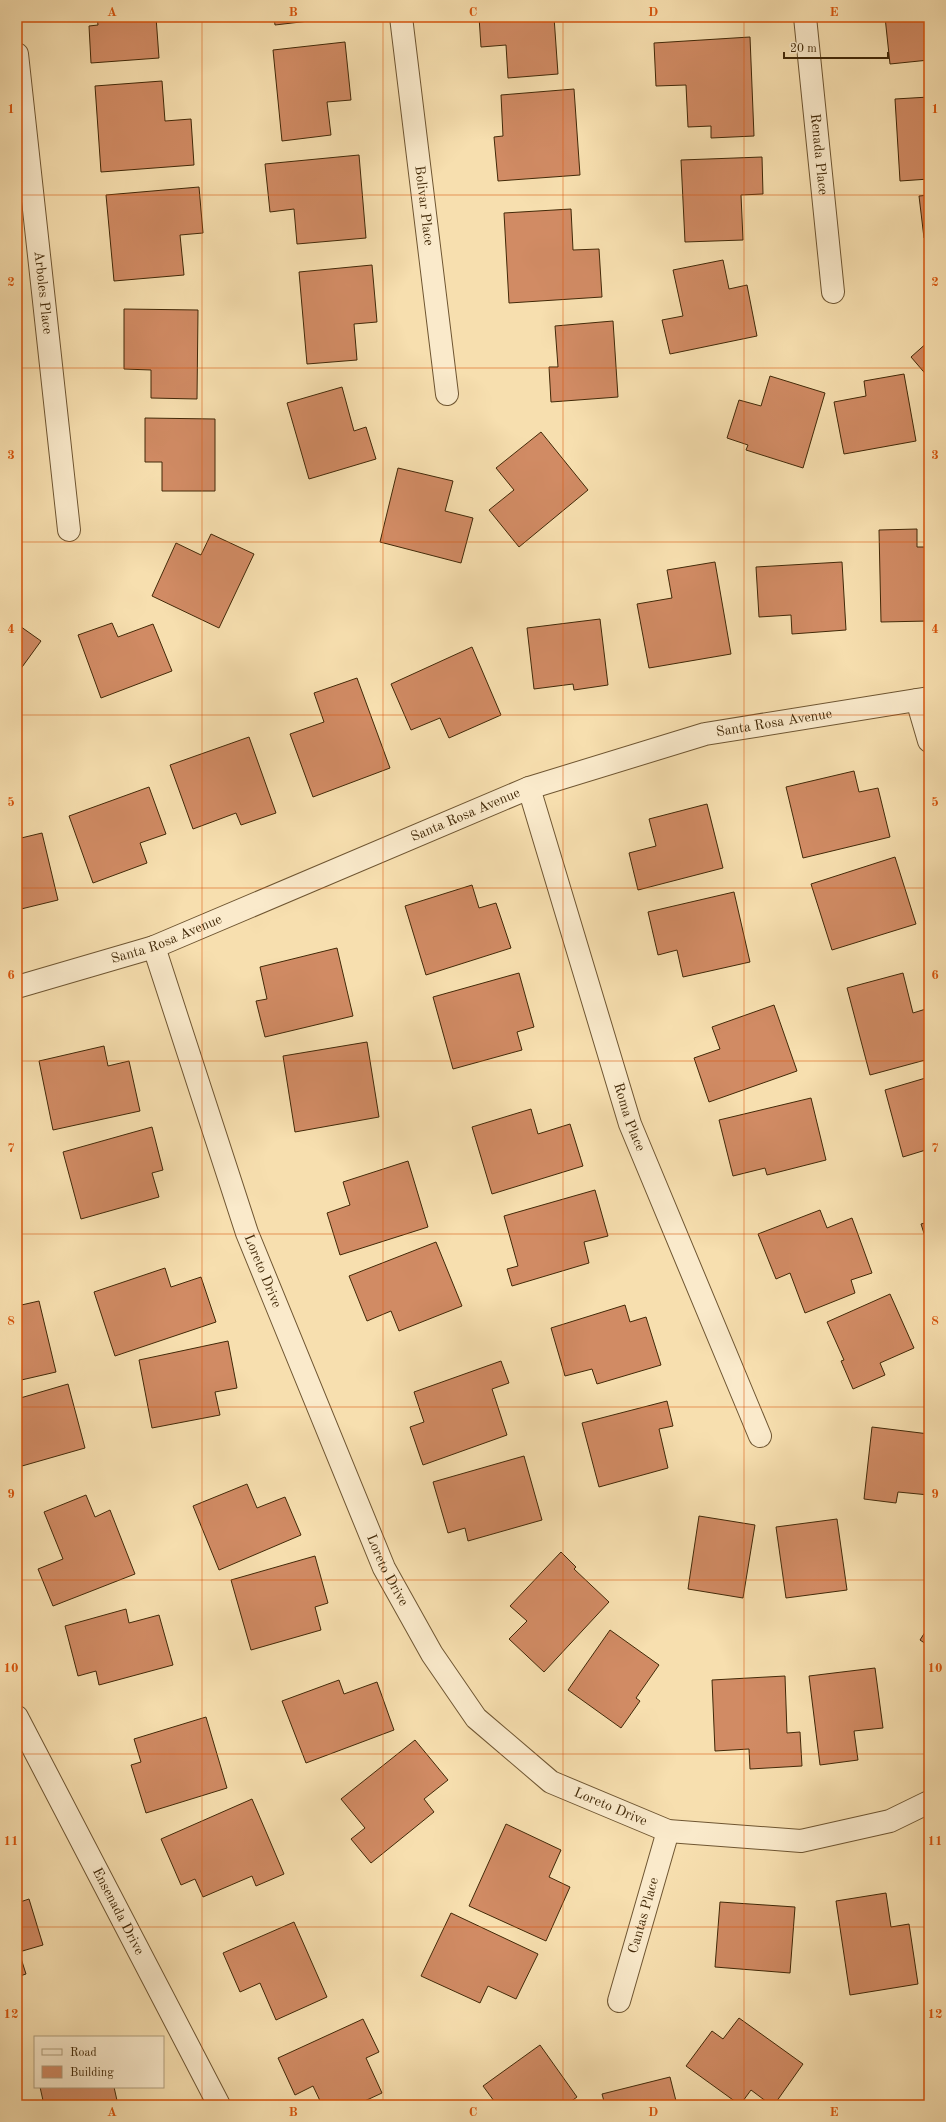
<svg xmlns="http://www.w3.org/2000/svg" width="946" height="2122" viewBox="0 0 946 2122" font-family="'Old Standard TT',serif">
<style>
.building{fill:#d18b64;stroke:#422908}
.lines{fill:none;stroke-linecap:round;stroke-linejoin:round}
.minor-casing{stroke:#6f5632;stroke-width:24}
.minor{stroke:#faeacb;stroke-width:22}
.grid{fill:none;stroke:#d7540c;stroke-width:1;stroke-opacity:0.55}
.labels{text-anchor:middle;dominant-baseline:central;stroke-width:3.5;stroke-linejoin:round;paint-order:stroke}
.street-label{font-size:14px;fill:#422908;stroke:#faeacb}
.neatline{fill:none;stroke:#d7540c;stroke-width:1.5}
.grid-label{font-size:13px;text-anchor:middle;font-weight:bold;fill:#d7540c}
</style>
<rect width="100%" height="100%" fill="#f7dfaf"/>
<filter id="stains"><feTurbulence type="fractalNoise" baseFrequency=".005" numOctaves="4"/><feColorMatrix values="0 0 0 0 .2 0 0 0 0 .09 0 0 0 0 .02 0 0 0 .5 -.17"/></filter>
<radialGradient id="worn" r=".72"><stop offset=".6" stop-color="#630" stop-opacity="0"/><stop offset="1" stop-color="#630" stop-opacity=".3"/></radialGradient>
<!-- building -->
<g class="building">
<polygon points="97,17 156,17 159,58 91,63 89,26 98,25"/>
<polygon points="274,17 343,17 275,25"/>
<polygon points="479,17 554,17 558,74 508,78 506,45 481,47"/>
<polygon points="885,17 929,17 929,60 890,64"/>
<polygon points="750,37 754,136 711,138 711,126 688,127 686,85 656,86 654,43"/>
<polygon points="345,42 351,100 327,102 331,135 282,141 273,50"/>
<polygon points="162,81 165,121 191,119 194,165 101,172 95,86"/>
<polygon points="574,89 580,175 498,181 494,137 503,136 501,95"/>
<polygon points="929,97 929,179 900,181 895,99"/>
<polygon points="359,155 366,238 297,244 294,209 270,212 265,164"/>
<polygon points="762,157 763,194 741,195 743,240 685,242 681,160"/>
<polygon points="199,187 203,233 180,235 184,275 114,281 106,195"/>
<polygon points="929,195 929,237 924,238 919,196"/>
<polygon points="571,209 573,250 599,249 602,297 509,303 504,213"/>
<polygon points="723,260 729,289 747,285 757,336 670,354 662,320 683,316 673,270"/>
<polygon points="372,265 377,322 354,324 357,360 307,364 299,272"/>
<polygon points="124,309 198,310 197,399 151,398 151,370 124,369"/>
<polygon points="613,321 618,397 551,402 549,367 558,367 555,326"/>
<polygon points="929,341 929,378 911,357"/>
<polygon points="904,374 916,441 844,454 834,402 866,396 864,381"/>
<polygon points="770,376 825,393 803,468 746,450 748,445 727,438 739,400 761,406"/>
<polygon points="342,387 354,431 366,427 376,459 309,479 287,403"/>
<polygon points="145,418 215,419 215,491 162,491 162,462 145,462"/>
<polygon points="541,432 588,490 519,547 489,510 514,490 496,468"/>
<polygon points="398,468 453,481 445,511 473,518 461,563 380,542"/>
<polygon points="917,529 917,547 929,547 929,621 881,622 879,530"/>
<polygon points="211,534 254,554 219,628 152,596 176,543 201,555"/>
<polygon points="715,562 731,654 649,668 637,604 672,598 667,570"/>
<polygon points="842,562 846,630 792,634 791,615 759,617 756,567"/>
<polygon points="600,619 608,685 574,690 573,684 534,689 527,628"/>
<polygon points="112,623 118,637 153,624 172,671 101,698 78,635"/>
<polygon points="17,624 41,641 17,674"/>
<polygon points="472,647 501,715 449,738 440,718 411,730 391,684"/>
<polygon points="357,678 390,768 313,797 290,734 324,722 314,693"/>
<polygon points="249,737 276,813 241,825 236,813 193,829 170,765"/>
<polygon points="854,771 859,792 878,788 890,837 803,858 786,787"/>
<polygon points="149,787 166,834 140,843 147,863 93,883 69,816"/>
<polygon points="707,804 723,868 638,890 629,853 656,846 649,819"/>
<polygon points="42,833 58,900 17,910 17,839"/>
<polygon points="895,857 916,924 832,950 811,884"/>
<polygon points="472,885 479,908 496,903 511,948 426,975 405,906"/>
<polygon points="734,892 750,962 683,977 677,950 658,955 648,912"/>
<polygon points="337,948 353,1016 265,1037 256,1001 267,999 260,967"/>
<polygon points="519,973 534,1027 517,1032 522,1050 453,1069 433,997"/>
<polygon points="903,973 913,1013 929,1008 929,1059 870,1075 847,988"/>
<polygon points="774,1005 797,1071 709,1102 694,1058 720,1049 712,1027"/>
<polygon points="367,1042 379,1117 295,1132 283,1056"/>
<polygon points="104,1046 108,1066 129,1061 140,1111 53,1130 39,1061"/>
<polygon points="929,1077 929,1149 903,1157 885,1090"/>
<polygon points="811,1098 826,1160 767,1175 765,1168 733,1176 719,1120"/>
<polygon points="531,1109 538,1134 570,1124 583,1166 492,1194 472,1127"/>
<polygon points="152,1127 163,1170 152,1173 159,1197 81,1219 63,1152"/>
<polygon points="408,1161 428,1227 340,1255 327,1213 350,1205 343,1182"/>
<polygon points="595,1190 608,1236 584,1242 589,1263 512,1286 507,1269 518,1266 504,1216"/>
<polygon points="820,1210 827,1228 852,1218 872,1273 851,1280 855,1293 805,1313 790,1273 776,1279 758,1234"/>
<polygon points="929,1222 929,1249 921,1224"/>
<polygon points="436,1242 462,1306 399,1331 391,1311 367,1321 349,1276"/>
<polygon points="165,1268 171,1287 201,1277 216,1322 115,1356 94,1292"/>
<polygon points="890,1294 914,1348 880,1363 885,1375 853,1389 841,1361 844,1360 827,1322"/>
<polygon points="39,1301 56,1372 17,1381 17,1306"/>
<polygon points="625,1305 630,1322 646,1317 661,1365 597,1384 592,1369 565,1376 551,1328"/>
<polygon points="228,1341 237,1388 215,1392 220,1415 152,1428 139,1360"/>
<polygon points="501,1361 509,1383 492,1389 507,1435 423,1465 410,1427 424,1422 414,1392"/>
<polygon points="68,1384 85,1448 22,1466 19,1455 17,1455 17,1399"/>
<polygon points="667,1401 673,1426 659,1429 668,1468 599,1487 582,1423"/>
<polygon points="872,1427 929,1434 929,1495 898,1492 896,1503 864,1499"/>
<polygon points="524,1456 542,1520 468,1541 465,1528 448,1533 433,1482"/>
<polygon points="247,1484 257,1508 285,1497 301,1535 219,1570 193,1506"/>
<polygon points="86,1495 95,1517 110,1510 135,1574 53,1606 38,1569 63,1559 44,1512"/>
<polygon points="699,1516 755,1525 743,1598 688,1589"/>
<polygon points="837,1519 847,1590 786,1598 776,1527"/>
<polygon points="561,1552 576,1567 574,1569 609,1602 544,1672 509,1639 527,1621 510,1606"/>
<polygon points="315,1556 328,1603 315,1607 321,1630 251,1650 231,1580"/>
<polygon points="126,1609 129,1623 159,1615 173,1665 99,1685 96,1671 78,1676 65,1626"/>
<polygon points="929,1626 929,1646 920,1640"/>
<polygon points="610,1630 659,1665 636,1698 640,1701 621,1728 568,1690"/>
<polygon points="875,1668 883,1728 854,1731 858,1760 820,1765 809,1676"/>
<polygon points="785,1676 787,1733 800,1732 802,1766 750,1769 749,1749 715,1751 712,1680"/>
<polygon points="339,1680 344,1694 377,1682 394,1730 306,1763 282,1701"/>
<polygon points="206,1717 227,1788 146,1813 131,1765 141,1762 134,1739"/>
<polygon points="415,1740 448,1780 424,1799 434,1812 371,1863 351,1839 365,1828 341,1799"/>
<polygon points="252,1799 284,1874 256,1886 252,1876 203,1897 195,1879 181,1885 161,1839"/>
<polygon points="506,1824 561,1850 549,1877 570,1887 546,1941 469,1906"/>
<polygon points="886,1893 891,1927 909,1924 918,1984 850,1995 836,1901"/>
<polygon points="29,1899 43,1945 19,1952 26,1974 17,1977 17,1903"/>
<polygon points="720,1902 795,1907 790,1973 715,1967"/>
<polygon points="451,1913 538,1954 516,1999 488,1986 480,2003 421,1976"/>
<polygon points="294,1922 327,1997 276,2020 260,1983 240,1992 223,1953"/>
<polygon points="739,2018 803,2064 774,2105 771,2105 751,2090 740,2105 686,2066 712,2031 723,2039"/>
<polygon points="363,2019 379,2052 366,2058 382,2093 356,2105 322,2105 313,2086 295,2095 278,2058"/>
<polygon points="540,2045 577,2097 566,2105 497,2105 483,2086"/>
<polygon points="670,2077 677,2105 605,2105 602,2094"/>
<polygon points="40,2087 114,2087 118,2105 44,2105"/>
</g>
<g class="lines">
<!-- minor casing -->
<g class="minor-casing">
<g id="minor">
<path id="s1" d="M 401,17 L 447,394"/>
<path id="s2" d="M 805,17 L 833,292"/>
<path id="s3" d="M 17,54 L 69,530"/>
<polyline points="917,700 929,741"/>
<path id="s4" d="M 529,788 L 630,1124 L 760,1436"/>
<path id="s5" d="M 154,947 L 247,1233 L 384,1568 L 432,1654 L 476,1718 L 551,1782 L 668,1831 L 801,1841 L 890,1821 L 929,1802"/>
<path id="s6" d="M 17,987 L 154,947 L 529,788 L 705,734 L 929,698"/>
<path id="s7" d="M 17,1717 L 219,2105"/>
<path id="s8" d="M 619,2001 L 668,1831"/>
</g>
</g>
<!-- minor -->
<use href="#minor" class="minor"/>
</g>
<!-- grid -->
<path class="grid" d="M 202,17 L 202,2105M 383,17 L 383,2105M 563,17 L 563,2105M 744,17 L 744,2105M 17,195 L 929,195M 17,368 L 929,368M 17,542 L 929,542M 17,715 L 929,715M 17,888 L 929,888M 17,1061 L 929,1061M 17,1234 L 929,1234M 17,1407 L 929,1407M 17,1580 L 929,1580M 17,1754 L 929,1754M 17,1927 L 929,1927"/>
<g class="labels">
<!-- street labels -->
<g class="street-label">
<text stroke="none"><textPath href="#s2" startOffset="138">Renada Place</textPath></text>
<text stroke="none"><textPath href="#s1" startOffset="190">Bolivar Place</textPath></text>
<text stroke="none"><textPath href="#s3" startOffset="240">Arboles Place</textPath></text>
<text stroke="none"><textPath href="#s6" startOffset="804">Santa Rosa Avenue</textPath></text>
<text stroke="none"><textPath href="#s6" startOffset="481">Santa Rosa Avenue</textPath></text>
<text stroke="none"><textPath href="#s6" startOffset="157">Santa Rosa Avenue</textPath></text>
<text stroke="none"><textPath href="#s4" startOffset="344">Roma Place</textPath></text>
<text stroke="none"><textPath href="#s5" startOffset="342">Loreto Drive</textPath></text>
<text stroke="none"><textPath href="#s5" startOffset="666">Loreto Drive</textPath></text>
<text stroke="none"><textPath href="#s5" startOffset="1002">Loreto Drive</textPath></text>
<text stroke="none"><textPath href="#s7" startOffset="219">Ensenada Drive</textPath></text>
<text stroke="none"><textPath href="#s8" startOffset="89">Cantas Place</textPath></text>
</g>
</g>
<!-- margin -->
<rect width="946" height="2122" fill="none" stroke="#f7dfaf" stroke-width="44"/>
<!-- legend -->
<rect x="34" y="2036" width="130" height="52" fill="#faeacb" stroke="#b09d7d"/>
<rect x="42" y="2049" width="20" height="6" fill="#faeacb" stroke="#b09d7d"/>
<text x="70" y="2056" font-size="12" fill="#422908">Road</text>
<rect x="42" y="2066" width="20" height="12" fill="#d18b64" stroke="#b09d7d"/>
<text x="70" y="2076" font-size="12" fill="#422908">Building</text>
<!-- scale -->
<path d="M784 52v6h104v-6" fill="none" stroke="#422908" stroke-width="2"/>
<text x="790" y="52" font-size="12" fill="#422908" stroke="#faeacb" stroke-width="3" paint-order="stroke">20 m</text>
<rect x="22" y="22" width="902" height="2078" class="neatline"/>
<g class="grid-label">
<text x="112" y="16">A</text>
<text x="293" y="16">B</text>
<text x="473" y="16">C</text>
<text x="653" y="16">D</text>
<text x="834" y="16">E</text>
<text x="11" y="113">1</text>
<text x="935" y="113">1</text>
<text x="11" y="286">2</text>
<text x="935" y="286">2</text>
<text x="11" y="459">3</text>
<text x="935" y="459">3</text>
<text x="11" y="633">4</text>
<text x="935" y="633">4</text>
<text x="11" y="806">5</text>
<text x="935" y="806">5</text>
<text x="11" y="979">6</text>
<text x="935" y="979">6</text>
<text x="11" y="1152">7</text>
<text x="935" y="1152">7</text>
<text x="11" y="1325">8</text>
<text x="935" y="1325">8</text>
<text x="11" y="1498">9</text>
<text x="935" y="1498">9</text>
<text x="11" y="1672">10</text>
<text x="935" y="1672">10</text>
<text x="11" y="1845">11</text>
<text x="935" y="1845">11</text>
<text x="11" y="2018">12</text>
<text x="935" y="2018">12</text>
<text x="112" y="2116">A</text>
<text x="293" y="2116">B</text>
<text x="473" y="2116">C</text>
<text x="653" y="2116">D</text>
<text x="834" y="2116">E</text>
</g>
<rect width="100%" height="100%" filter="url(#stains)"/>
<rect width="100%" height="100%" fill="url(#worn)"/>
</svg>
